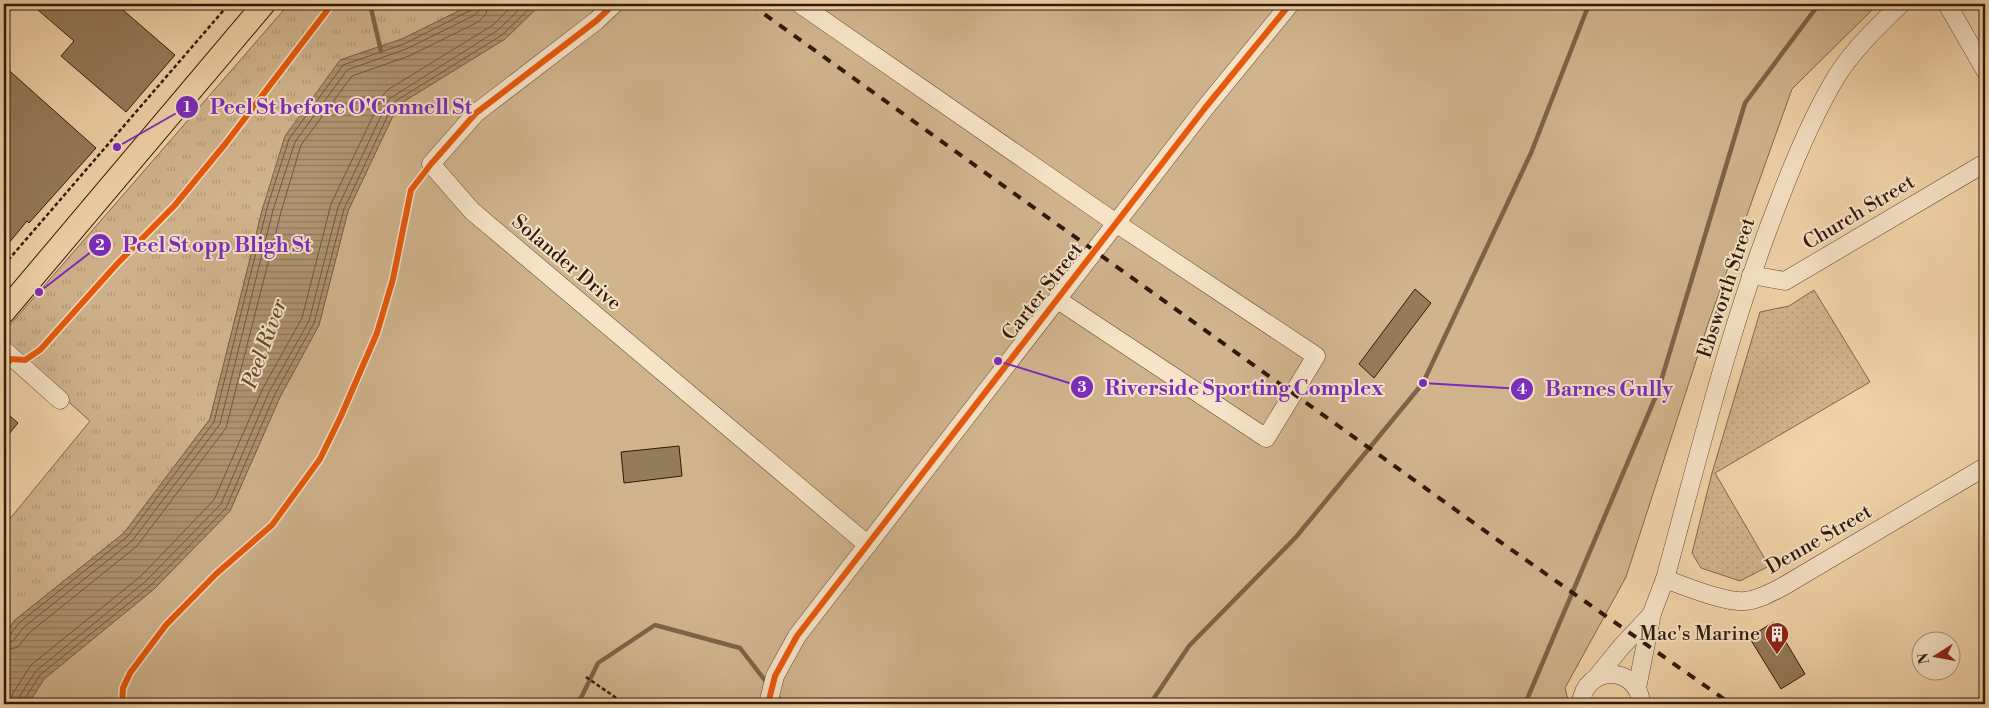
<svg xmlns="http://www.w3.org/2000/svg" width="1989" height="708" viewBox="0 0 1989 708" font-family="'Libre Bodoni',serif">
<style>
.grass{fill:url(#grass-dots);stroke:#80674b}
.park{fill:url(#park-tufts);stroke:#80674b}
.garden{fill:#d0b48e;stroke:#80674b}
.water{fill:url(#water-rules);stroke:#7c6448}
.lines{fill:none;stroke-linecap:round;stroke-linejoin:round}
.shore{stroke:#6f583e;stroke-width:1}
.stream{stroke:#7c6448;stroke-width:4.5}
.building{fill:#947b5c;stroke:#2f1a08}
.minor-casing{stroke:#604830;stroke-width:19}
.major-casing{stroke:#2f1a08;stroke-width:24}
.path{stroke:#2f1a08;stroke-width:2.5;stroke-dasharray:4 2.5;stroke-linecap:butt}
.minor{stroke:#f6e3c8;stroke-width:18}
.major{stroke:#f1d4aa;stroke-width:22}
.rail{stroke:#2f1a08;stroke-width:4;stroke-dasharray:9 9;stroke-linecap:butt}
.cycleway-casing{stroke:#f6e3c8;stroke-width:9}
.cycleway{stroke:#e8590c;stroke-width:6}
.labels{text-anchor:middle;dominant-baseline:central;stroke-width:4;stroke-linejoin:round;paint-order:stroke}
.street-label{font-size:20px;fill:#2f1a08;stroke:#f6e3c8}
.poi-label{font-size:20px;fill:#2f1a08;stroke:#f6e3c8;text-anchor:end}
.water-label{font-size:21px;font-style:italic;fill:#624b33;stroke:#f6e3c8}
.leader{fill:none;stroke:#7b2cbf;stroke-width:2}
.callout-dot{fill:#7b2cbf;stroke:#f6e3c8;stroke-width:2}
.mark-label{font-size:15px;text-anchor:middle;font-weight:bold;fill:#fff}
.callout-label{font-size:21px;text-anchor:middle;font-weight:bold;fill:#7b2cbf;stroke:#f6e3c8;stroke-width:4;stroke-linejoin:round;paint-order:stroke}
</style>
<defs>
<pattern id="grass-dots" width="8" height="8" patternUnits="userSpaceOnUse" patternTransform="scale(1.25)"><rect width="8" height="8" fill="#d0b48e"/><path d="M2 2h.1M6 6h.1" fill="none" stroke="#b39a79" stroke-width="1.8" stroke-linecap="round"/></pattern>
<pattern id="park-tufts" width="24" height="20" patternUnits="userSpaceOnUse" patternTransform="scale(1.25)"><rect width="24" height="20" fill="#d0b48e"/><path d="M3 7l-1-3M5 7V3M7 7l1-3M15 17l-1-3M17 17v-4M19 17l1-3" fill="none" stroke="#b39a79"/></pattern>
<pattern id="water-rules" width="6" height="5" patternUnits="userSpaceOnUse" patternTransform="scale(1.25)"><rect width="6" height="5" fill="#af9573"/><path d="M0 2.5h6" fill="none" stroke="#8f795c"/></pattern>
</defs>
<rect width="100%" height="100%" fill="#f1d4aa"/>
<filter id="stains"><feTurbulence type="fractalNoise" baseFrequency=".004" numOctaves="4"/><feColorMatrix values="0 0 0 0 .2 0 0 0 0 .09 0 0 0 0 .02 0 0 0 .5 -.17"/></filter>
<radialGradient id="worn" r=".72"><stop offset=".6" stop-color="#630" stop-opacity="0"/><stop offset="1" stop-color="#630" stop-opacity=".3"/></radialGradient>
<!-- grass -->
<polygon class="grass" points="1814,290 1870,382 1715,473 1769,566 1740,581 1701,568 1692,553 1712,473 1760,312 1789,306"/>
<!-- park -->
<polygon class="park" points="289,4 473,4 402,39 340,60 263,207 210,419 124,533 15,620 4,635 4,526 90,421 4,344 4,332"/>
<!-- garden -->
<polygon class="garden" points="541,4 1878,4 1792,89 1708,324 1626,577 1565,688 1569,704 28,704 44,679 154,589 230,511 280,397 319,325 348,211 398,105 505,39"/>
<!-- water -->
<polygon class="water" points="473,4 541,4 505,39 398,105 348,211 319,325 280,397 230,511 154,589 44,679 28,704 4,704 4,635 15,620 124,533 210,419 263,207 285,136 340,60 402,39"/>
<g class="lines">
<!-- shore -->
<g class="shore">
<polyline points="4,638 9,636 19,623 127,537 214,422 267,208 289,139 343,65 404,44 471,10 474,4"/>
<polyline points="4,644 13,641 24,627 132,541 220,424 273,210 295,142 347,70 406,49 473,16 479,11 480,4"/>
<polyline points="4,651 18,647 29,633 137,546 226,428 281,212 301,145 352,76 409,56 478,22 486,14 488,4"/>
<polyline points="10,704 13,693 31,665 141,576 214,500 263,388 302,318 331,204 383,95 389,89 493,25 514,4"/>
<polyline points="17,704 19,697 36,671 146,581 221,504 269,392 309,321 338,207 389,99 498,30 525,4"/>
<polyline points="24,704 24,700 40,675 150,586 226,508 275,394 314,323 344,209 394,102 502,35 534,4"/>
</g>
<!-- stream -->
<g class="stream">
<polyline points="370,4 381,51"/>
<polyline points="775,693 783,704"/>
<polyline points="578,704 598,663 655,625 740,648 767,683"/>
<polyline points="1150,704 1189,646 1296,537 1423,383 1531,153 1589,4"/>
<polyline points="1525,704 1658,391 1745,103 1819,4"/>
</g>
</g>
<!-- building -->
<g class="building">
<polygon points="31,4 116,4 175,55 126,112 61,56 74,41"/>
<polygon points="4,66 96,148 29,223 27,221 4,249"/>
<polygon points="1415,289 1431,303 1374,378 1359,364"/>
<polygon points="4,411 18,423 4,440"/>
<polygon points="679,446 682,476 624,483 621,452"/>
<polygon points="1774,622 1805,674 1781,689 1749,637"/>
</g>
<g class="lines">
<!-- minor casing -->
<g class="minor-casing">
<g id="minor">
<polyline points="614,4 596,21 476,113 431,164 472,211 868,545"/>
<polyline points="800,4 1116,223 1316,356 1266,438 1058,300"/>
<polyline points="1947,4 1985,70"/>
<polyline points="1751,275 1785,281 1985,163"/>
<polyline points="4,350 60,400"/>
<path d="M 1665,579 C 1685,586 1725,603 1745,601 C 1758,600 1770,593 1782,587 L 1985,467"/>
<polyline points="1596,678 1622,646 1652,614"/>
<path d="M 1637,688 L 1652,613 L 1665,579 C 1700,451 1731,321 1780,198 C 1796,156 1814,113 1838,74 C 1855,48 1878,26 1901,4"/>
<polyline points="768,704 775,676 797,636 1205,108 1290,4"/>
<path d="M 1581,704 C 1584,664 1639,665 1641,704"/>
</g>
</g>
<!-- major casing -->
<g class="major-casing">
<polyline id="major" points="4,312 264,4"/>
</g>
<!-- path -->
<g class="path">
<polyline points="4,265 229,4"/>
<polyline points="586,677 625,704"/>
</g>
<!-- minor -->
<use href="#minor" class="minor"/>
<!-- major -->
<use href="#major" class="major"/>
<!-- rail -->
<polyline class="rail" points="750,4 1499,541 1731,704"/>
<!-- cycleway casing -->
<g class="cycleway-casing">
<g id="cycleway">
<polyline points="4,367 11,359 25,360 40,350 117,264 175,205 226,143 332,4"/>
<polyline points="122,704 123,688 130,673 166,625 216,574 272,525 320,459 341,416 377,333 393,279 411,190 431,164 476,113 596,21 614,4"/>
<polyline points="768,704 775,676 797,636 1205,108 1290,4"/>
</g>
</g>
<!-- cycleway -->
<use href="#cycleway" class="cycleway"/>
</g>
<!-- icons -->
<defs>
<g id="building-pin" transform="scale(1.25)"><path d="M0 17L-7.5 6A9.5 9.5 0 1 1 7.5 6Z" fill="#8f2418" stroke="#f6e3c8"/><path d="M-4-6H4V6H1V3H-1V6H-4ZM-2.5-4.3h1.7v1.8h-1.7ZM.8-4.3h1.7v1.8H.8ZM-2.5-1h1.7V.8h-1.7ZM.8-1h1.7V.8H.8Z" fill="#fff"/></g>
</defs>
<g fill-rule="evenodd">
<use href="#building-pin" x="1777" y="634"/>
</g>
<g class="labels">
<!-- street labels -->
<g class="street-label">
<text transform="translate(1859 213) rotate(-31)">Church Street</text>
<text transform="translate(566 263) rotate(40)">Solander Drive</text>
<text transform="translate(1727 288) rotate(-72)">Ebsworth Street</text>
<text transform="translate(1043 292) rotate(-52)">Carter Street</text>
<text transform="translate(1819 540) rotate(-30)">Denne Street</text>
</g>
<!-- poi labels -->
<g class="poi-label">
<text x="1760" y="634">Mac's Marine</text>
</g>
<!-- water labels -->
<g class="water-label">
<text transform="translate(265 344) rotate(-70)">Peel River</text>
</g>
</g>
<!-- callouts -->
<path class="leader" d="M117 147L187 107M39 292L100 245M998 361L1082 387M1423 383L1522 389"/>
<g class="callout-dot">
<circle cx="117" cy="147" r="5"/>
<circle cx="39" cy="292" r="5"/>
<circle cx="998" cy="361" r="5"/>
<circle cx="1423" cy="383" r="5"/>
<circle cx="187" cy="107" r="12"/>
<circle cx="100" cy="245" r="12"/>
<circle cx="1082" cy="387" r="12"/>
<circle cx="1522" cy="389" r="12"/>
</g>
<g class="mark-label">
<text x="187" y="112">1</text>
<text x="100" y="250">2</text>
<text x="1082" y="392">3</text>
<text x="1522" y="394">4</text>
</g>
<g class="callout-label">
<text x="341" y="114">Peel St before O'Connell St</text>
<text x="217" y="252">Peel St opp Bligh St</text>
<text x="1244" y="395">Riverside Sporting Complex</text>
<text x="1609" y="396">Barnes Gully</text>
</g>
<!-- margin -->
<rect width="1989" height="708" fill="none" stroke="#f1d4aa" stroke-width="20"/>
<rect x="5" y="5" width="1979" height="698" fill="none" stroke="#2f1a08" stroke-width="2.5"/>
<rect x="10" y="10" width="1969" height="688" fill="none" stroke="#2f1a08"/>
<!-- north arrow -->
<g transform="translate(1936 656) rotate(259)"><circle r="24" fill="#f6e3c8" stroke="#a6937b"/>
<path d="M0-4L9 19L0 12L-9 19Z" fill="#8f2418"/>
<text y="-8" font-size="14" font-weight="bold" text-anchor="middle" fill="#2f1a08">N</text>
</g>
<rect width="100%" height="100%" filter="url(#stains)"/>
<rect width="100%" height="100%" fill="url(#worn)"/>
</svg>
